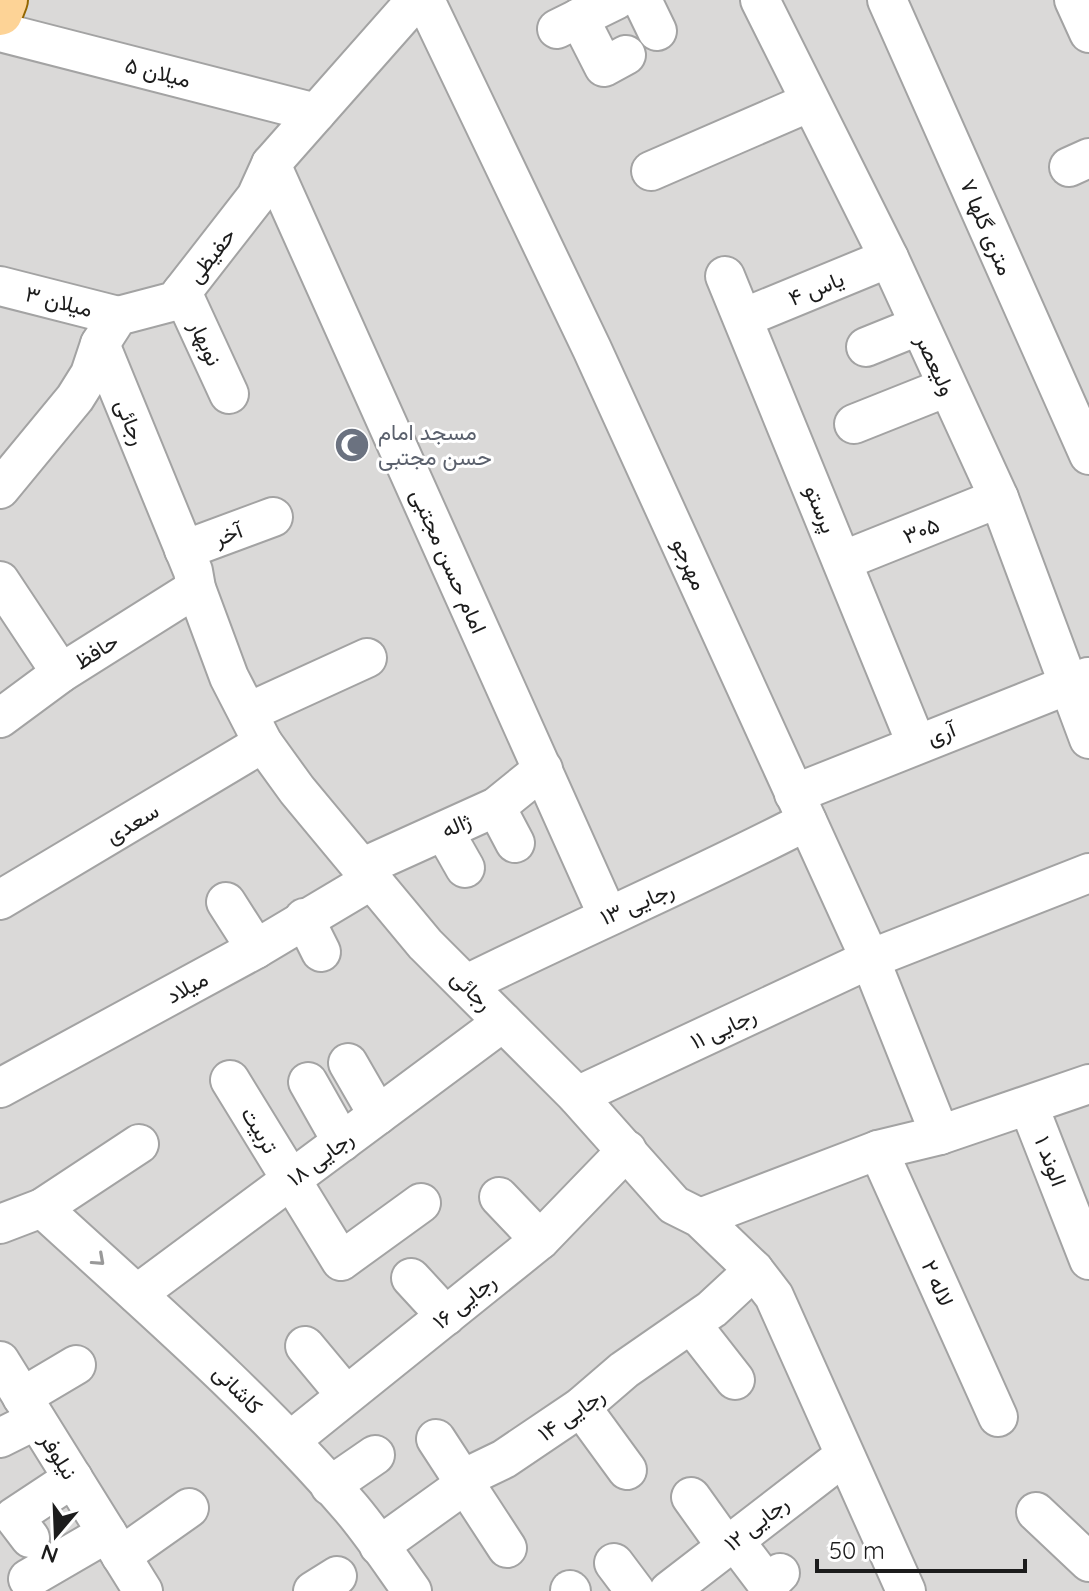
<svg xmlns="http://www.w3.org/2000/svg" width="1089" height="1591" viewBox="0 0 1089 1591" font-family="Quicksand,Vazirmatn,sans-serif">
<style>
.residential{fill:#dad9d8}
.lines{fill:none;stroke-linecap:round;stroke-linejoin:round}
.minor-casing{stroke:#a3a3a3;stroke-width:42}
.major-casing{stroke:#936600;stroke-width:48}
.minor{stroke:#fff;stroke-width:38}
.major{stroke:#fdd396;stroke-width:44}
.oneway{stroke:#999}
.labels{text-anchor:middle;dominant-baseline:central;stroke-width:6;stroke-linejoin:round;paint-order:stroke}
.street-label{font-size:22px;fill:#1c1c1c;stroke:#fff}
.worship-label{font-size:22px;fill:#5b616d;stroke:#fff;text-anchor:start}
</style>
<rect width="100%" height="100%" fill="#edeae1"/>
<!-- residential -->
<rect class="residential" x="0" y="0" width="1089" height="1591"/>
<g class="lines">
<!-- minor casing -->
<g class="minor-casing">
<g id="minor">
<polyline points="425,0 592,349 870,959 940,1135"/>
<polyline points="642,0 657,31"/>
<polyline points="760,0 889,258 999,498 1089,739"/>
<polyline points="887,0 1089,455"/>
<polyline points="1074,0 1089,33"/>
<polyline points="579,18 604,67 626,55"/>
<polyline points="557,29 616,0"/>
<polyline points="0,32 316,113"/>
<polyline points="271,164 607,914"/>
<polyline points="1069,167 1089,158"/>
<polyline points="651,171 810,102"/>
<polyline points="725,276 916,743"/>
<polyline points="0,286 118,316"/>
<polyline points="182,292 229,394"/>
<polyline points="743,318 889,258"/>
<polyline points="100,344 193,571 196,588 229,677 263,743 297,790 425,944 577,1096 674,1205 700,1218 754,1270 774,1296 906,1591"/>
<polyline points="866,347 918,326"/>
<polyline points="854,424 947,387"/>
<polyline points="0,489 75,398 90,374 100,344 118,316 175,301 256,197 271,164 416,0"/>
<polyline points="184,550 273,517"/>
<polyline points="842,561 999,498"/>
<polyline points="0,581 61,673"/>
<polyline points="249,712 367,658"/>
<polyline points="0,718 61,673 196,588"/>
<polyline points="794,794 1088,677"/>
<polyline points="496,807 515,843"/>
<polyline points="444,831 465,868"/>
<polyline points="361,868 496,807 543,769"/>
<polyline points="0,900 263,743"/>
<polyline points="226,902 256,949"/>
<polyline points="304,918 321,952"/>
<path d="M 467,984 C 580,928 695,879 807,821"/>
<polyline points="348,1063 378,1115"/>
<polyline points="230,1080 341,1261 421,1203"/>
<polyline points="308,1082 342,1142"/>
<polyline points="0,1088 256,949 370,881"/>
<polyline points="577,1096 870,959 1089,873"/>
<polyline points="1029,1107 1089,1260"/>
<polyline points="878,1150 998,1417"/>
<polyline points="499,1197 540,1240"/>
<path d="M 42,1208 C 148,1305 257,1399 351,1508 C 373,1534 392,1563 412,1591"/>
<polyline points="700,1218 878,1150 940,1135 1089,1084"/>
<polyline points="0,1224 42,1208 139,1144"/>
<polyline points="411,1278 446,1316"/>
<polyline points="137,1294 503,1022"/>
<polyline points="692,1325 735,1380"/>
<polyline points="305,1346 345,1394"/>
<polyline points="0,1361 143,1591"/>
<polyline points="22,1397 76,1365"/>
<polyline points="581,1407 627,1470"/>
<polyline points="0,1438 36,1420"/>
<polyline points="436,1439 507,1548"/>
<polyline points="290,1441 540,1240 627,1150"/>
<polyline points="330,1486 375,1455"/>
<polyline points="691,1497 726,1546"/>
<polyline points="1036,1512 1089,1562"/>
<polyline points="30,1538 14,1517 73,1478"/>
<polyline points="734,1540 768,1585 780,1573"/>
<polyline points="379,1546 464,1485 475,1473 504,1459 581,1407 624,1370 712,1309 754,1270"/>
<polyline points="121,1556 189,1508"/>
<polyline points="614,1563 635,1591"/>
<polyline points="28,1579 107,1533"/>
<polyline points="570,1590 571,1591"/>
<polyline points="313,1591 337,1576"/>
<polyline points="669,1591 844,1456"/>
</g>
</g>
<!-- major casing -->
<g class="major-casing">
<polyline id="major" points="0,13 5,0"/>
</g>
<!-- minor -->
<use href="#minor" class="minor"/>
<!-- major -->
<use href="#major" class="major"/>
</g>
<!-- one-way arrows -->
<defs><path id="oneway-chevron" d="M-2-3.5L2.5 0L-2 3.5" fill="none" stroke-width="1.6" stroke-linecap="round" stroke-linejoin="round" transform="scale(2)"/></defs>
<use class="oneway" href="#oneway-chevron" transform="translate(99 1260) rotate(42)"/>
<!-- icons -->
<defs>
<g id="mosque-disc" transform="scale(1.8)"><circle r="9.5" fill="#6b7280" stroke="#fff"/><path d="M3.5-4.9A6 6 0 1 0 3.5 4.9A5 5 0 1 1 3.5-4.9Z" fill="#fff"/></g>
</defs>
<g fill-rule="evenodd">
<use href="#mosque-disc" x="352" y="445"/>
</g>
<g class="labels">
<!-- street labels -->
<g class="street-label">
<text transform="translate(158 72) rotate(14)">میلان ۵</text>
<text transform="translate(987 227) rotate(67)">۷ متری گلها</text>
<text transform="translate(211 255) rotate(-52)">حفیظی</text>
<text transform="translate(816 288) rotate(-22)">یاس ۴</text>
<text transform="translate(59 301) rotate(14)">میلان ۳</text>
<text transform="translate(206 343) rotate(65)">نوبهار</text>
<text transform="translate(936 365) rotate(65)">ولیعصر</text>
<text transform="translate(131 422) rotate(68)">رجائی</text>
<text transform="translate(821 509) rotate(68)">پرستو</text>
<text transform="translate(921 530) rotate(-22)">۳۰۵</text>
<text transform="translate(228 534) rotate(-21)">آخر</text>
<text transform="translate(449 561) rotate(66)">امام حسن مجتبی</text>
<text transform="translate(690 564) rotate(66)">مهرجو</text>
<text transform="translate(96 651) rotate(-32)">حافظ</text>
<text transform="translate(941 733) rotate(-21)">آری</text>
<text transform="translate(132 823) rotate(-31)">سعدی</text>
<text transform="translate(456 825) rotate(-24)">ژاله</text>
<text transform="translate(637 903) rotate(-23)">رجایی ۱۳</text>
<text transform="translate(187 987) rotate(-28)">میلاد</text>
<text transform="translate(472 990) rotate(45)">رجائی</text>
<text transform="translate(723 1028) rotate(-25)">رجایی ۱۱</text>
<text transform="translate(260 1130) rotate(59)">تربیت</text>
<text transform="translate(320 1158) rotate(-37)">رجایی ۱۸</text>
<text transform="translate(1051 1161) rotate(69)">الوند ۱</text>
<text transform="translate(938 1283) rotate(66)">لاله ۲</text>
<text transform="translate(464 1301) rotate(-39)">رجایی ۱۶</text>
<text transform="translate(238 1389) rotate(45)">کاشانی</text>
<text transform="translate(571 1414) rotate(-35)">رجایی ۱۴</text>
<text transform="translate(59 1456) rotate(58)">نیلوفر</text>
<text transform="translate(756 1523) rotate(-38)">رجایی ۱۲</text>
</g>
<!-- worship labels -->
<g class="worship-label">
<text x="378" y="432">مسجد امام<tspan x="378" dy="25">حسن مجتبی</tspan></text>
</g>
</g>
<!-- north arrow -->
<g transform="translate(56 1535) rotate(199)" stroke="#ffffff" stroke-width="6" paint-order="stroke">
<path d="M0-6L14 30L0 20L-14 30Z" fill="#1c1c1c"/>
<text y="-12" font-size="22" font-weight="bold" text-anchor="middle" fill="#1c1c1c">N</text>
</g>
<!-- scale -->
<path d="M817 1559v12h208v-12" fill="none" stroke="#1c1c1c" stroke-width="4"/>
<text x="829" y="1559" font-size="24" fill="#1c1c1c" stroke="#ffffff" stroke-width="6" paint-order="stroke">50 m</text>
</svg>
